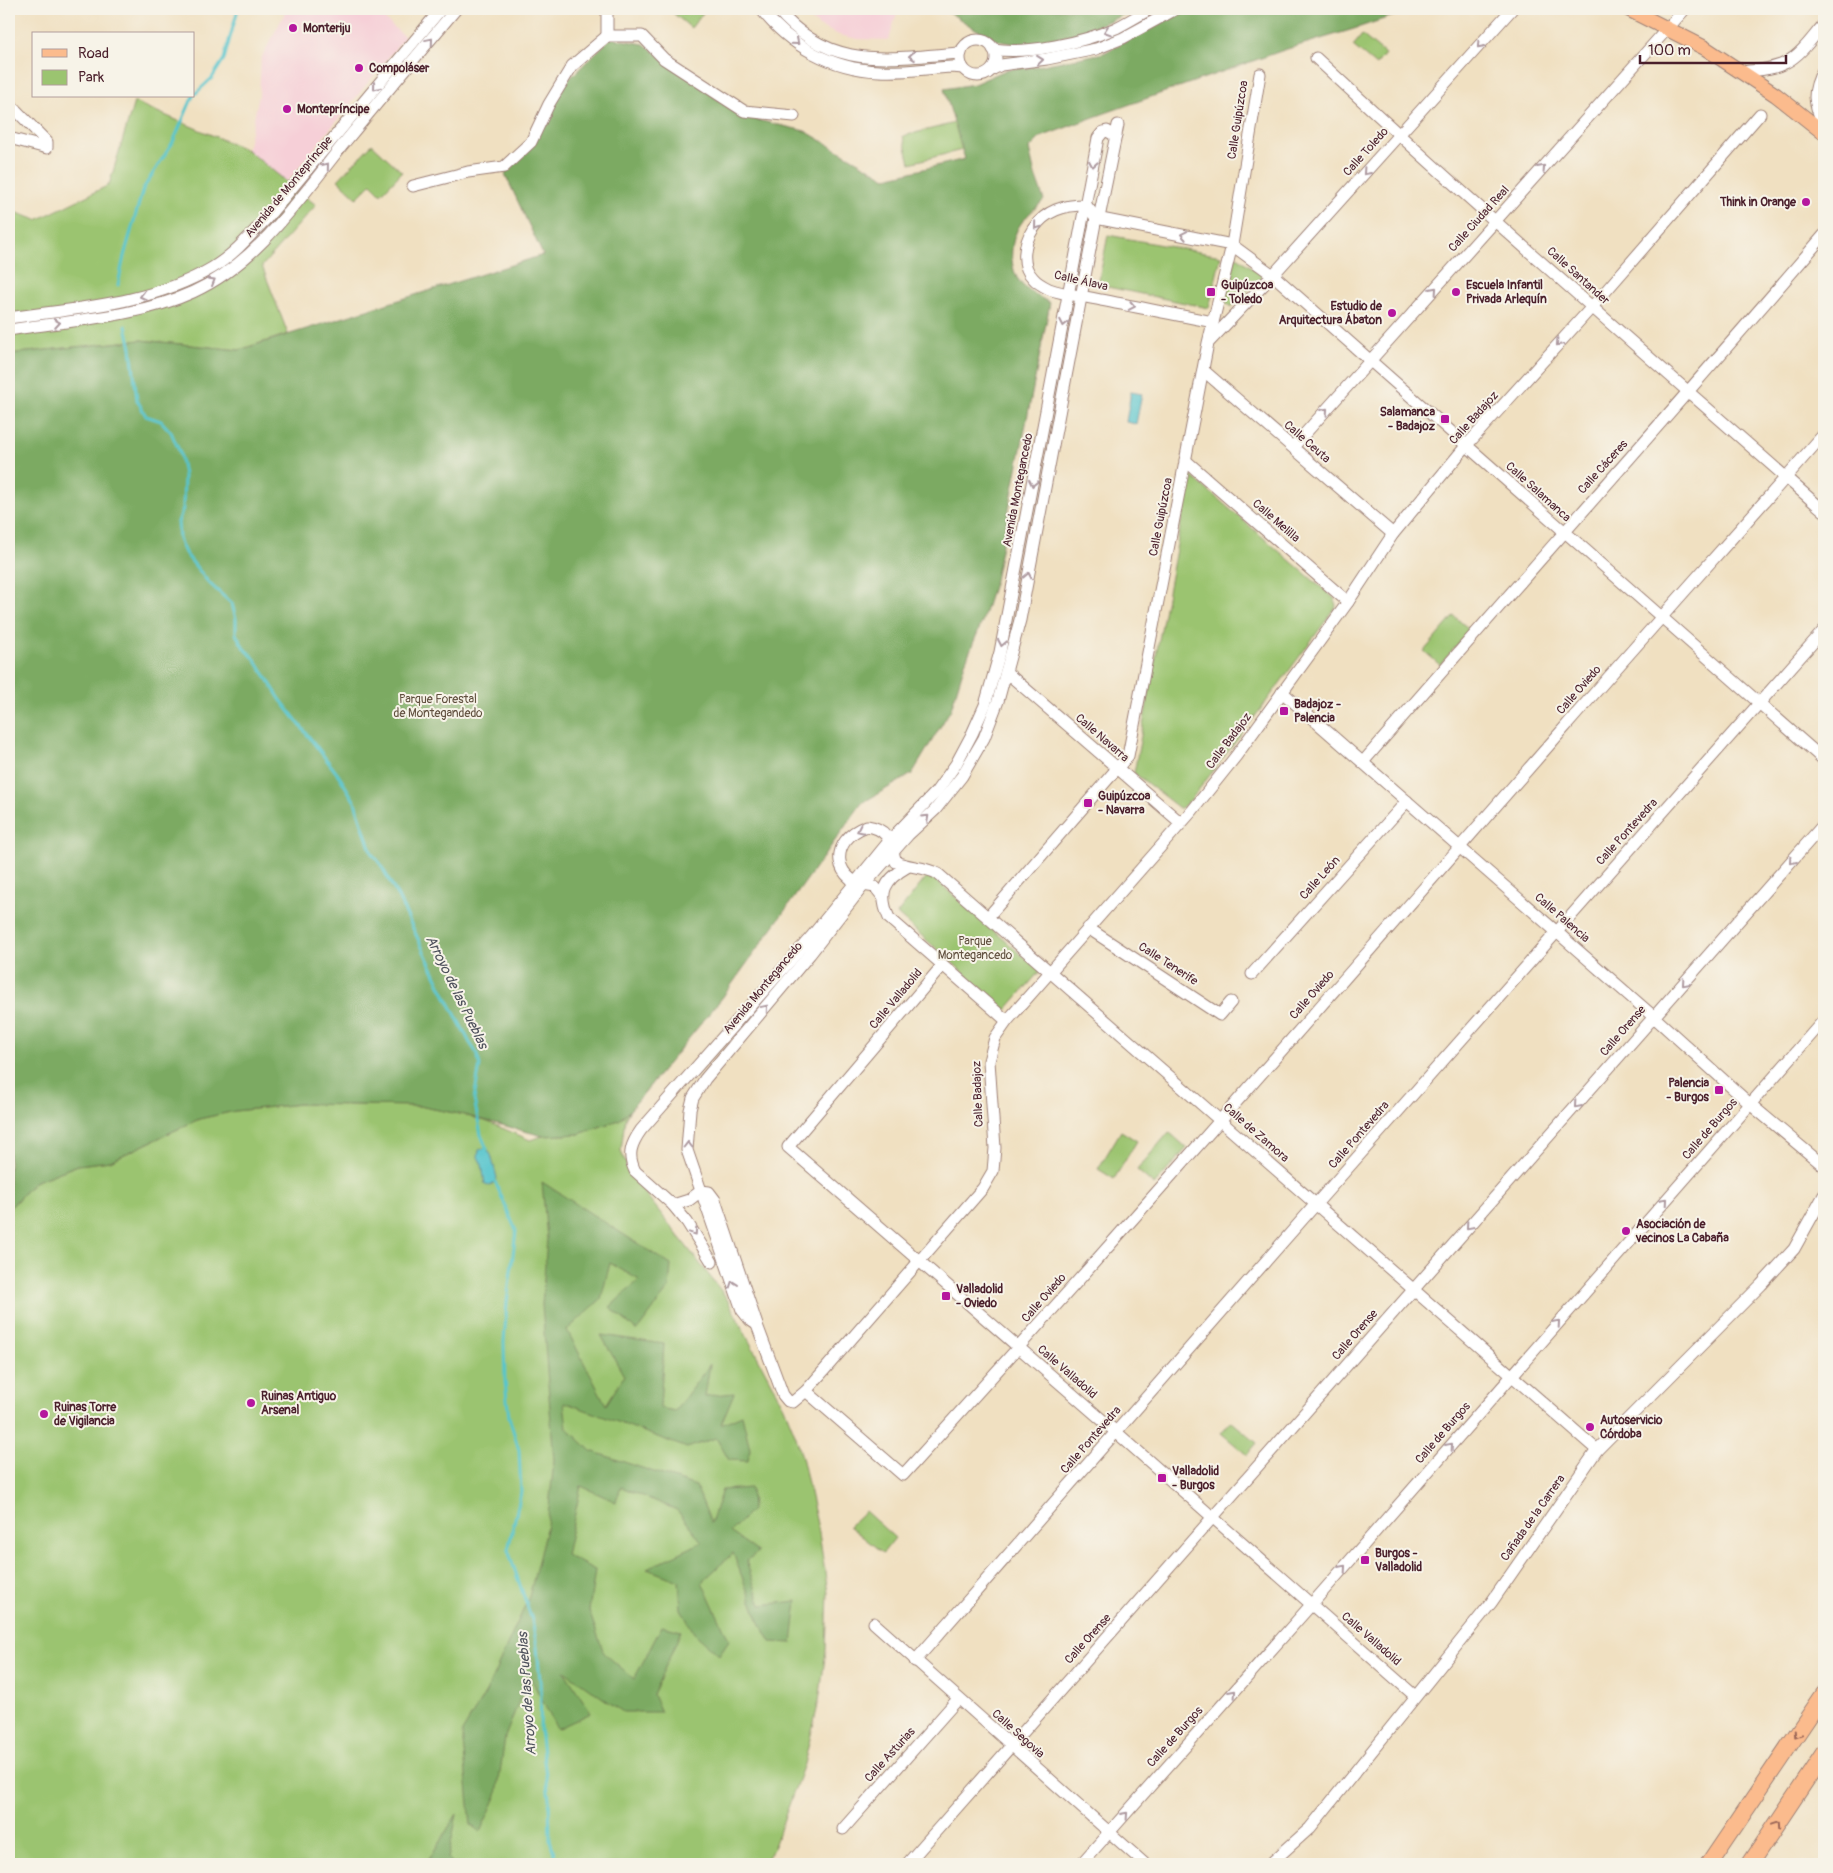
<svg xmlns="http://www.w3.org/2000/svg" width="1833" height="1873" viewBox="0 0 1833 1873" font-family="Pangolin,sans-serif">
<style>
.built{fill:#f6cfd7}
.green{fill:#9bc470;stroke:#72724e}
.forest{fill:#7caa62;stroke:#636446}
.water{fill:#57c5cd;stroke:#50727c}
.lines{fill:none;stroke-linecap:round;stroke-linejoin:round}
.stream{stroke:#57c5cd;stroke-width:3}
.minor-casing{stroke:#9d8076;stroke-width:13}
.major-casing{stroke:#9d8076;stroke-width:16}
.highway-casing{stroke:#9d8076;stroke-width:18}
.minor{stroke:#fff;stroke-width:11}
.major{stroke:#fbbb8d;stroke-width:14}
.highway{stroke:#fbbb8d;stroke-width:16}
.oneway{stroke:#ae9aa0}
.oneway2{stroke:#9a6557}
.poi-dot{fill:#b5179e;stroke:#f7f3e8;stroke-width:2}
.labels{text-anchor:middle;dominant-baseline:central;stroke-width:4;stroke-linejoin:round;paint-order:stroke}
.poi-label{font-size:12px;font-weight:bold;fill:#4a1f2b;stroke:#f7f3e8;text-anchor:start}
.street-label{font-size:12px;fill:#4a1f2b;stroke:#f7f3e8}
.park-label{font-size:12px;fill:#625140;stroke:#f7f3e8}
.water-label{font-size:14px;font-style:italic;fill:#4e515c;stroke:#f7f3e8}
</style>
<rect width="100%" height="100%" fill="#f7f3e8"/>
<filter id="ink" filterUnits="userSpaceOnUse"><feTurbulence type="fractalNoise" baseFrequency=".02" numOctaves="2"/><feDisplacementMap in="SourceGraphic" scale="10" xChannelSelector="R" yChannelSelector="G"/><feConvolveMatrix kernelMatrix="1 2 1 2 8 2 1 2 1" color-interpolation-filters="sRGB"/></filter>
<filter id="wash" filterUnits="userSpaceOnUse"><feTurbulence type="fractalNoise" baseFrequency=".0096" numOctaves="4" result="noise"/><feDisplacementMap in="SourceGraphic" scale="20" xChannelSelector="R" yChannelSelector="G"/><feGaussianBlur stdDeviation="1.12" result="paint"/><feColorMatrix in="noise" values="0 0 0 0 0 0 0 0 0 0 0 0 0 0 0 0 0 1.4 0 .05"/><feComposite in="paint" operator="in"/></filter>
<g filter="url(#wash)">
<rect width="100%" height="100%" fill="#f0e0c1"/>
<!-- built -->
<g class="built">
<polygon points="287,9 373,9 405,37 287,182 247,150 259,95 261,59"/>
<polygon points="799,9 898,9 889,40 858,39 839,35 819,26"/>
</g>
<!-- green -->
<g class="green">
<polygon points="677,9 706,9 691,28 673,13"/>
<polygon points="1362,35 1385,54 1376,65 1353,46"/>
<polygon points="134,102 247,150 316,205 262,266 288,334 239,350 141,340 9,354 9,210 37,220 109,185"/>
<polygon points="955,123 962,150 910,163 903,136"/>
<polygon points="372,144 402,172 381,194 371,184 357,198 338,180"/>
<polygon points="1108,235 1221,256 1209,308 1098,285"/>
<polygon points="1236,256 1263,276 1231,307 1226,303 1225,298"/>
<polygon points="1190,475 1335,599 1336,607 1263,706 1190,801 1181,808 1179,808 1134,773"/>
<polygon points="1454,616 1470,630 1440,665 1424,651"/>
<polygon points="929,874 1040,971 1006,1010 897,914"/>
<polygon points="299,1104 419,1106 464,1115 488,1122 530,1140 543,1136 579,1134 619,1120 630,1110 625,1119 621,1151 630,1174 726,1297 784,1407 796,1437 803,1461 819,1533 828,1593 826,1650 819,1701 804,1764 773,1849 764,1864 9,1864 9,1209 34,1182 78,1165 110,1161 199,1119 235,1111"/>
<polygon points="1121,1131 1137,1141 1114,1179 1098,1169"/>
<polygon points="1169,1132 1187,1148 1154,1185 1137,1170"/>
<polygon points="1231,1421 1257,1443 1247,1455 1221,1433"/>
<polygon points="865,1511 895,1538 883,1553 849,1526"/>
</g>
<!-- forest -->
<g class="forest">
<path d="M 944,9 L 1135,9 C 1102,26 1029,55 994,39 C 977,31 960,19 944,9 Z"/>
<path d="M 1182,9 L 1414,9 L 1354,29 L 1284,50 L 1094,117 L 1041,137 L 1029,149 L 1035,175 L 1044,200 C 1037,207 1028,214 1022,222 C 1010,238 1008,264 1019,281 C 1026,291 1040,297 1050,303 L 995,580 L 982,622 L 965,663 L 951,709 L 912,774 L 862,803 L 722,998 L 630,1110 L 619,1120 L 579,1134 L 543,1136 L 464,1115 L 419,1106 L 299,1104 L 235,1111 L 199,1119 L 110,1161 L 78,1165 L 34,1182 L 9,1209 L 9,354 L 141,340 L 239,350 L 543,255 L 505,174 L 569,79 L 611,38 L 644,44 L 740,116 L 805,131 L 886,178 L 965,159 L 944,89 L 974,84 L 1008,69 L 1027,68 L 1104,53 Z"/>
<polygon points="542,1182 671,1265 669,1288 637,1331 610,1307 639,1280 610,1263 601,1299 567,1330 606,1405 624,1376 601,1335 664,1344 660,1408 675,1411 710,1364 705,1396 734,1393 721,1424 742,1415 750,1449 748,1461 729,1460 716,1438 687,1448 564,1402 567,1428 591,1451 696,1486 711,1523 722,1490 751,1488 752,1510 730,1532 758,1552 746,1561 761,1605 797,1601 792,1643 771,1642 758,1619 733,1553 702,1582 729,1640 719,1655 694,1633 681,1609 679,1581 647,1569 702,1542 677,1510 621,1487 616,1502 581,1486 566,1555 595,1570 589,1611 604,1653 634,1679 662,1626 681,1631 653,1695 661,1712 623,1712 564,1671 591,1713 557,1729 529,1675 505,1737 497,1795 480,1832 471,1825 462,1732 486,1692 529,1597 547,1525 554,1461 542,1305 547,1239"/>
<polygon points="457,1814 448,1859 453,1864 412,1864 429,1859"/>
</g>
<!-- water -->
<g class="water">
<polygon points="1131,392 1142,394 1136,424 1126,422"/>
<polygon points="486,1147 491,1155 497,1178 495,1182 490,1185 485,1184 482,1165 478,1157 479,1150"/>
</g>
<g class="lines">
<!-- stream -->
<g class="stream">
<polyline points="194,95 212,78 224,59 238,9"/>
<polyline points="118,285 124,256 143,189 173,142 193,96"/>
<polyline points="126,326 131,348 137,400 146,416 161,421 171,432 180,453 184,475 183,509 178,522 179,539 185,553 209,583 232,604 236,619 236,634 244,648 254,658 280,699 339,776 355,802 372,854 380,863 398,897 441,987 470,1043 476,1052 480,1065 474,1099 481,1135 487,1149"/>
<polyline points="494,1179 516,1231 507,1302 504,1342 505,1382 509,1417 519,1450 521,1492 508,1550 532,1620 537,1647 541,1692 540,1730 549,1798 550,1840 554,1853 554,1864"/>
</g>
</g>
</g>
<g filter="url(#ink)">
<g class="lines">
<!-- minor casing -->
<g class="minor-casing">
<g id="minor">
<polyline points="607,9 607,36"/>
<path d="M 761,9 C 790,46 832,69 879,71 C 903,73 928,68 952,67 L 963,68"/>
<path d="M 777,9 C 830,72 888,58 961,53"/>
<circle cx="978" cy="58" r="18"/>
<path d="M 993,49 C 1028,55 1084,42 1116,28 C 1128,22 1139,15 1150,9"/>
<path d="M 1316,58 C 1482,213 1654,361 1824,511"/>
<path d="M 1824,68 C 1811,92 1813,102 1824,126"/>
<polyline points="993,69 1001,65 1047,59 1096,49 1123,38 1176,9"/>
<path d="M 1742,72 C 1755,70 1772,70 1785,63 C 1801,55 1813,37 1824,24"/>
<polyline points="9,103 47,142 47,148 9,138"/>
<polyline points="413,186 468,172 504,167 531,142 549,104 572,66 607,36 642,36 664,59 744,111 794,116"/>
<path d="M 9,318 C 77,308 151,304 212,268 C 232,256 250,236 266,219 L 441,9"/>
<path d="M 1213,322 C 1175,315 1138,307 1101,300 C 1084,296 1065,295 1049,289 C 1043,286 1037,283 1033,278 C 1020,265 1024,243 1033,229 C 1046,210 1064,205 1086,205 L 1096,218 L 1232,245 L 1273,275 L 1824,760"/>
<path d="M 9,330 C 70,320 136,318 193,292 C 259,262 301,196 345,142 C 382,97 419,53 456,9"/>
<polyline points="1209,342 1273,275 1512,9"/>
<polyline points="1203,370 1393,534"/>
<polyline points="1293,447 1685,9"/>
<polyline points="1185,460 1348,602"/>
<polyline points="1006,672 1181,823"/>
<polyline points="1282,692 1654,1017 1750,1104 1824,1166"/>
<path d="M 1363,762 C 1516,586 1672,412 1824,235"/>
<path d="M 907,867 C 884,880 878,893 889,918 L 1007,1021"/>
<path d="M 883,897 L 875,887 C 832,884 827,840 867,826 C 890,829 890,844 896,862 C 910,868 924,866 938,874 L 1597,1450"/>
<polyline points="988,917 1128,756 1208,343 1232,245 1260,74"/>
<polyline points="1088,928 1220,1015 1231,1002"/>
<polyline points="942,966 788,1147 1116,1432 1415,1696"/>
<polyline points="1252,974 1407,801"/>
<polyline points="701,1191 709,1192 715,1200 757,1325 783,1395 788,1401 793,1402 806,1391 983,1188 993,1171 995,1148 989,1061 995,1038 1007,1021 1192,811 1236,756 1348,602 1393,534 1466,446 1592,307 1760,114"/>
<polyline points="673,1205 689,1200 701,1191"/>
<path d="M 712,1262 L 687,1222 L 673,1205 L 635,1171 C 627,1155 631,1144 641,1130 L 811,937 L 890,840 L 936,792 L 956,764 L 972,734 L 985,705 L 1000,652 L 1098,138 L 1103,132 L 1107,131 L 1116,136"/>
<polyline points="756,1324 750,1320 742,1310 687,1150 690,1110 693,1098 705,1079 810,954 863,886 908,835 935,810 962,776 984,738 998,701 1020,620 1096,218 1100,213 1118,125"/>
<path d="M 806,1391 L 903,1475 C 1127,1229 1346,977 1565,727 C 1651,628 1738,532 1824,434"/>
<polyline points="874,1623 1145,1864"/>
<polyline points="915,1661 1316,1204 1824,630"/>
<polyline points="843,1829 958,1699"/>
<polyline points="907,1864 1824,824"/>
<polyline points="1081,1864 1311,1605 1824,1020"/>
<polyline points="1270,1864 1310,1828 1491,1603 1597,1450 1761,1285 1794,1249 1824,1195"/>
</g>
</g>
<!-- major casing -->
<g class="major-casing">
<polyline id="major" points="1628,9 1705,48 1776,95 1824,133"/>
</g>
<!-- highway casing -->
<g class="highway-casing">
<g id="highway">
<polyline points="1709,1864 1824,1694"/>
<polyline points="1750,1864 1824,1753"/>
</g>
</g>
<!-- minor -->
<use href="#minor" class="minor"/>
<!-- major -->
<use href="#major" class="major"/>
<!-- highway -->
<use href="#highway" class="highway"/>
</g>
<!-- one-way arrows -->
<defs><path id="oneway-chevron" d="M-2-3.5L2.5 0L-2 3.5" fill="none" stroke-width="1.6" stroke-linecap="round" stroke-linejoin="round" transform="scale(1.25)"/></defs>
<g class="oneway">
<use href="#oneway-chevron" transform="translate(1107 31) rotate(161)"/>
<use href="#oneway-chevron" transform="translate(430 41) rotate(-50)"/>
<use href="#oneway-chevron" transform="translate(796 42) rotate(40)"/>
<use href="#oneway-chevron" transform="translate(1480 45) rotate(132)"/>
<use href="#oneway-chevron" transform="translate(912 56) rotate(176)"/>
<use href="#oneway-chevron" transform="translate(1040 60) rotate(-6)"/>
<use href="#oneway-chevron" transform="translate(376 87) rotate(129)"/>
<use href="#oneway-chevron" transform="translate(1093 164) rotate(100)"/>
<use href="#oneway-chevron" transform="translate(326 166) rotate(-51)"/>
<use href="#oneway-chevron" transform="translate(1542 168) rotate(-48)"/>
<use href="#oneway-chevron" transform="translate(1366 172) rotate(132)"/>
<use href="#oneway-chevron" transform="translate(1037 226) rotate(129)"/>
<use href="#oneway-chevron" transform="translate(1184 235) rotate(-169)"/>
<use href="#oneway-chevron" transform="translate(212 281) rotate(-30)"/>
<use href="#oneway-chevron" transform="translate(1434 290) rotate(-48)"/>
<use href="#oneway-chevron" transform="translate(143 296) rotate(166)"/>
<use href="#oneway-chevron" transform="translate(1132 306) rotate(11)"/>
<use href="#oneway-chevron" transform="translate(57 323) rotate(-9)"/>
<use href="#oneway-chevron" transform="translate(1064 323) rotate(101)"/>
<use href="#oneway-chevron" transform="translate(1559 343) rotate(132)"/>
<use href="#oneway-chevron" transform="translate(1325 411) rotate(-48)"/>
<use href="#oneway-chevron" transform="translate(1033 483) rotate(101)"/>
<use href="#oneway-chevron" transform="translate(1028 576) rotate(-79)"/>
<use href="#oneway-chevron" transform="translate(1002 643) rotate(101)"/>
<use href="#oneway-chevron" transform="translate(926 818) rotate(-43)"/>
<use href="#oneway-chevron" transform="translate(860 830) rotate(154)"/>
<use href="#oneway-chevron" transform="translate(1792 861) rotate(131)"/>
<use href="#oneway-chevron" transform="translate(1685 983) rotate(131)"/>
<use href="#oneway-chevron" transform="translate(765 1008) rotate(-50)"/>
<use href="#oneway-chevron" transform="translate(1577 1105) rotate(131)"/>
<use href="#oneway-chevron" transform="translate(688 1145) rotate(-90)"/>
<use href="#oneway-chevron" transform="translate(1664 1201) rotate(-49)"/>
<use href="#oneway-chevron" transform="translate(1469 1226) rotate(131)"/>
<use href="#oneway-chevron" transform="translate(694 1232) rotate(56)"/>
<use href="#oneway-chevron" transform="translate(733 1284) rotate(-109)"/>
<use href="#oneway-chevron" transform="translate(1557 1323) rotate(-49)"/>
<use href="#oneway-chevron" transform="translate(1450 1446) rotate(-49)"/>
<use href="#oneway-chevron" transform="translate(1343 1568) rotate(-49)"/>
<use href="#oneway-chevron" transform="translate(1233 1693) rotate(-48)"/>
<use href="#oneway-chevron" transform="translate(1125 1815) rotate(-48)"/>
</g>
<g class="oneway2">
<use href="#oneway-chevron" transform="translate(1797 1734) rotate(124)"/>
<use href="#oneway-chevron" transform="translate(1777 1824) rotate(-56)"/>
</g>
</g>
<!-- markers -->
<g class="poi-dot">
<circle cx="293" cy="28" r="5"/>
<circle cx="359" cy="68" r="5"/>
<circle cx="287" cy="109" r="5"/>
<circle cx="1806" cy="202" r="5"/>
<rect x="1206" y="287" width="10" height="10" rx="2.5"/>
<circle cx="1456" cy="292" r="5"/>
<circle cx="1392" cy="313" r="5"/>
<rect x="1440" y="414" width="10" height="10" rx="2.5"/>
<rect x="1279" y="706" width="10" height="10" rx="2.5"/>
<rect x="1083" y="798" width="10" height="10" rx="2.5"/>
<rect x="1714" y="1085" width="10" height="10" rx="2.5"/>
<circle cx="1626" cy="1231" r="5"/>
<rect x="941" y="1291" width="10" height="10" rx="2.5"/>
<circle cx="251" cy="1403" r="5"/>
<circle cx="44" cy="1414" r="5"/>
<circle cx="1590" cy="1427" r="5"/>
<rect x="1157" y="1473" width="10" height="10" rx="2.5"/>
<rect x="1360" y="1555" width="10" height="10" rx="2.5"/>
</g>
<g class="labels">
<!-- poi labels -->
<g class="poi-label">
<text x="303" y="28">Monteriju</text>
<text x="369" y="68">Compoláser</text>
<text x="297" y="109">Montepríncipe</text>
<text x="1796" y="202" text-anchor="end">Think in Orange</text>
<text x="1221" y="285">Guipúzcoa<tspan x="1221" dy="14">- Toledo</tspan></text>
<text x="1466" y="285">Escuela Infantil<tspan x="1466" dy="14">Privada Arlequín</tspan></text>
<text x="1382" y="306" text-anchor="end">Estudio de<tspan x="1382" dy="14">Arquitectura Ábaton</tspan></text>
<text x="1435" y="412" text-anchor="end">Salamanca<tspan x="1435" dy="14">- Badajoz</tspan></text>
<text x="1294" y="704">Badajoz -<tspan x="1294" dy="14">Palencia</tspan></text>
<text x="1098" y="796">Guipúzcoa<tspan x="1098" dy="14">- Navarra</tspan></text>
<text x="1709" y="1083" text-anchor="end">Palencia<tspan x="1709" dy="14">- Burgos</tspan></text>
<text x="1636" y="1224">Asociación de<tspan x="1636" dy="14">vecinos La Cabaña</tspan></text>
<text x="956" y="1289">Valladolid<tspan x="956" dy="14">- Oviedo</tspan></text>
<text x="261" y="1396">Ruinas Antiguo<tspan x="261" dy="14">Arsenal</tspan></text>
<text x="54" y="1407">Ruinas Torre<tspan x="54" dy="14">de Vigilancia</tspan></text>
<text x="1600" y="1420">Autoservicio<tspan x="1600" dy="14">Córdoba</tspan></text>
<text x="1172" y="1471">Valladolid<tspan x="1172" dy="14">- Burgos</tspan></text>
<text x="1375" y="1553">Burgos -<tspan x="1375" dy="14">Valladolid</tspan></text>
</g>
<!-- street labels -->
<g class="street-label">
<text transform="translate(1238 120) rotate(-81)">Calle Guipúzcoa</text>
<text transform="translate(1366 152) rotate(-48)">Calle Toledo</text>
<text transform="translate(289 187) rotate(-50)">Avenida de Montepríncipe</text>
<text transform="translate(1479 219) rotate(-48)">Calle Ciudad Real</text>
<text transform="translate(1578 276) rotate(42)">Calle Santander</text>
<text transform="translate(1081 281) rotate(13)">Calle Álava</text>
<text transform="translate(1474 418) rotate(-48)">Calle Badajoz</text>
<text transform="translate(1307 442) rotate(41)">Calle Ceuta</text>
<text transform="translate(1603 467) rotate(-48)">Calle Cáceres</text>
<text transform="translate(1018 490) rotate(-79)">Avenida Montegancedo</text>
<text transform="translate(1538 492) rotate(42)">Calle Salamanca</text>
<text transform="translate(1161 517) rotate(-79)">Calle Guipúzcoa</text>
<text transform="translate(1276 521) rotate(41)">Calle Melilla</text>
<text transform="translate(1579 690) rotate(-49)">Calle Oviedo</text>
<text transform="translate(1102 738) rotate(41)">Calle Navarra</text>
<text transform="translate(1229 741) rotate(-53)">Calle Badajoz</text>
<text transform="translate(1627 832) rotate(-48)">Calle Pontevedra</text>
<text transform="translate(1320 878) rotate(-48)">Calle León</text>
<text transform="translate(1562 918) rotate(41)">Calle Palencia</text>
<text transform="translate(1168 964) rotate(33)">Calle Tenerife</text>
<text transform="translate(763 988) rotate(-50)">Avenida Montegancedo</text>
<text transform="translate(1312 995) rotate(-49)">Calle Oviedo</text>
<text transform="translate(896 999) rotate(-50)">Calle Valladolid</text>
<text transform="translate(1623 1031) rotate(-49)">Calle Orense</text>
<text transform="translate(978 1094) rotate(-92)">Calle Badajoz</text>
<text transform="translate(1710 1129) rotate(-49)">Calle de Burgos</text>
<text transform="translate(1256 1133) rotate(41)">Calle de Zamora</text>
<text transform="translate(1359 1135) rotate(-49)">Calle Pontevedra</text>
<text transform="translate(1044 1298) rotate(-49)">Calle Oviedo</text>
<text transform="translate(1355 1335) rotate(-49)">Calle Orense</text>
<text transform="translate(1067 1372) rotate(41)">Calle Valladolid</text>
<text transform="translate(1443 1433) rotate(-49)">Calle de Burgos</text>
<text transform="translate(1091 1440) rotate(-49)">Calle Pontevedra</text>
<text transform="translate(1533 1518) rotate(-55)">Cañada de la Carrera</text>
<text transform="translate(1088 1639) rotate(-48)">Calle Orense</text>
<text transform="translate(1371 1639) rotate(41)">Calle Valladolid</text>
<text transform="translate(1018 1734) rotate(42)">Calle Segovia</text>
<text transform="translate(1175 1737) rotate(-48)">Calle de Burgos</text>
<text transform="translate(890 1755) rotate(-48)">Calle Asturias</text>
</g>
<!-- park labels -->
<g class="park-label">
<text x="438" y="699">Parque Forestal<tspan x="438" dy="14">de Montegandedo</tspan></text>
<text x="975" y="941">Parque<tspan x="975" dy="14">Montegancedo</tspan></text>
</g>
<!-- water labels -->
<g class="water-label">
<text transform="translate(457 992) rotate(64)">Arroyo de las Pueblas</text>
<text transform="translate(527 1694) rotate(-94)">Arroyo de las Pueblas</text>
</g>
</g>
<!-- margin -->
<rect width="1833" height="1873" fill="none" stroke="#f7f3e8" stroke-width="30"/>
<!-- legend -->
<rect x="32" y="32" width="162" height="65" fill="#f7f3e8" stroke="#b29e9c"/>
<rect x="42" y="49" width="25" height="8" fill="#fbbb8d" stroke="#b29e9c"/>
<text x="78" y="58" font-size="15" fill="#4a1f2b">Road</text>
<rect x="42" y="70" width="25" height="15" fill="#9bc470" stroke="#b29e9c"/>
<text x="78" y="82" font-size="15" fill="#4a1f2b">Park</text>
<!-- scale -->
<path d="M1640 55v8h146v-8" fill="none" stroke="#4a1f2b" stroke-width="2.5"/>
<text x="1648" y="55" font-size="15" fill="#4a1f2b" stroke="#f7f3e8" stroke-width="4" paint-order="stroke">100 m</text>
</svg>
